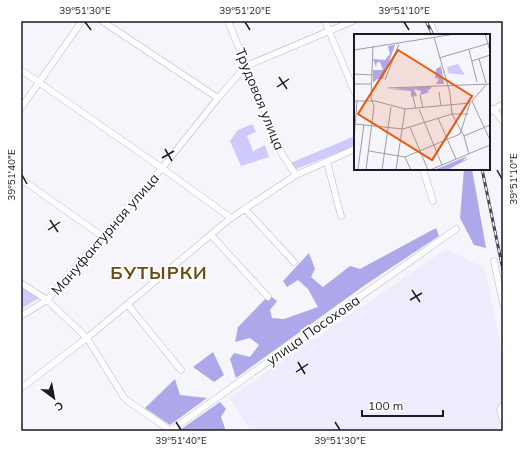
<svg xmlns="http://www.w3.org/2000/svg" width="524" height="452" viewBox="0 0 524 452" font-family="Mulish,sans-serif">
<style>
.built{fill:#edecfc}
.green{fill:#cecafc}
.forest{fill:#ada8e9}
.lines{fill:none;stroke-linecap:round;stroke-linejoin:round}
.minor-casing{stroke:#b6b5d4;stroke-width:7}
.minor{stroke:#fff;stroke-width:6}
.rail-casing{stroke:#494852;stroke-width:3}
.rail{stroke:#fff;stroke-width:1.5;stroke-dasharray:4.5;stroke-linecap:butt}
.ticks{fill:none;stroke:#1b1a25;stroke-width:1.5}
.labels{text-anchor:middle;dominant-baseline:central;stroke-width:4;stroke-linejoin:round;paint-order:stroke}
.street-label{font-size:14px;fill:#1b1a25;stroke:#fff}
.district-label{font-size:18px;font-weight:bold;letter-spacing:1px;fill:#684d14;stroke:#fff}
.inset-road{fill:none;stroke:#9e9da6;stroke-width:1}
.view{fill:#e8590c;fill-opacity:0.15;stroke:#e8590c;stroke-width:2}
.inset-edge{fill:none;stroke:#1b1a25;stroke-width:2}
.neatline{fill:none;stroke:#1b1a25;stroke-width:1.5}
.ticks-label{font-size:10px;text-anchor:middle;fill:#1b1a25}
</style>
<rect width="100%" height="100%" fill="#f6f5fc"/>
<!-- built -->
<polygon class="built" points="446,249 485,268 503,358 503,431 251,431 232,403 230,397"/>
<!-- green -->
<g class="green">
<polygon points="252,124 256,132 247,136 254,154 254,151 265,145 269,157 241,166 230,141 238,130"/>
<polygon points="355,136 355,146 294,170 288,164"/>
<polygon points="21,282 44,295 21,309"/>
</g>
<!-- forest -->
<g class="forest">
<polygon points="464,169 472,169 486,248 474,245 460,218"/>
<polygon points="436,228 439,236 365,285 236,378 230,359 234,353 250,357 259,345 250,338 235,342 238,327 269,295 277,301 270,310 272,318 284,319 318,307 308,289 298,280 287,287 283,281 309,253 315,269 311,277 323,287 350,266 360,269"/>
<polygon points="213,352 224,375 214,382 193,367"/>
<polygon points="175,379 180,395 207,398 170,425 145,408"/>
<polygon points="220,402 226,409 221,417 225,428 224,431 181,431 180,430"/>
</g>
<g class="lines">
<!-- minor casing -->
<g class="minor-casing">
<g id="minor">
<polyline points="102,21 218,98"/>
<polyline points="228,21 282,154 296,175"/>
<polyline points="325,21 355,93"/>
<polyline points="429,21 436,35"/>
<polyline points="21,70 162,168 231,218"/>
<polyline points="21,108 82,21"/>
<polyline points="489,108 494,110 503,121"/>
<polyline points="490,112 503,104"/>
<polyline points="327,162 341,216"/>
<polyline points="423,169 433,201"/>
<polyline points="21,179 102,236"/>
<polyline points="245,209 294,262"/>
<polyline points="211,235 268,297"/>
<polyline points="494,261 503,304"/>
<polyline points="21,283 47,300 87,338 125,399 171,431"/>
<polyline points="128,305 181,370"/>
<polyline points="21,316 47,300 162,168 218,98 246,66 353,21"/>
<polyline points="21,388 87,338 231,218 296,175 355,149"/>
<polyline points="503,405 500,410 503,421"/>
<polyline points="170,431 456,229"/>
</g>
</g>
<!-- minor -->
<use href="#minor" class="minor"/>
<!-- rail casing -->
<g class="rail-casing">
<g id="rail">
<polyline points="426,21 433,35"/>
<polyline points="482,169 503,270"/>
</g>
</g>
<!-- rail -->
<use href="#rail" class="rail"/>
</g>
<!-- ticks -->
<path class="ticks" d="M 85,22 L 91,30M 245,22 L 250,30M 404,22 L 409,30M 279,77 L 287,89M 277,87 L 289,79M 165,149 L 172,161M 162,158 L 174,151M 497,170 L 502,179M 22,175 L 27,184M 50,220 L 58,232M 48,230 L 60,222M 412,290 L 420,302M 410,300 L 422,293M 298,362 L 305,374M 296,372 L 308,364M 176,422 L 181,430M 335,422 L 340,430"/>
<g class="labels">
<!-- street labels -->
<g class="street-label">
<text transform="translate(260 99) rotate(68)">Трудовая улица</text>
<text transform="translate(105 234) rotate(-49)">Мануфактурная улица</text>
<text transform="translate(313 330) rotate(-35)">улица Посохова</text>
</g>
<!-- district labels -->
<g class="district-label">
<text x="159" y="272">БУТЫРКИ</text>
</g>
</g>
<!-- overview -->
<g transform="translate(354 34)">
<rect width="136" height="136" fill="#f6f5fc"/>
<path d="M 104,30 L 111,41 L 94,39 L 93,33 Z" fill="#cecafc"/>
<path d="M 41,11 L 29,45 L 23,45 L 19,49 L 19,36 L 29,36 L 26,28 L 23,28 L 22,33 L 19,25 L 31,26 L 36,20 L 34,12 ZM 87,32 L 90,50 L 82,50 L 85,45 L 81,44 L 82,35 ZM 78,52 L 76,56 L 72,55 L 75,57 L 73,59 L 66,61 L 67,57 L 60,55 L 63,62 L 57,63 L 57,57 L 36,55 ZM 114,122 L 108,127 L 118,123 L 93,136 L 80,136 Z" fill="#ada8e9"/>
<path class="inset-road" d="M 131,0 L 136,17M 80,3 L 96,59 L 98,80 L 110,102 L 115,120M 0,16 L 101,0M 115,16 L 123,48M 85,24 L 136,9M 125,25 L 132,49M 118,27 L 136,21M 0,40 L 19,41M 31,46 L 45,10M 0,50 L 18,50M 34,54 L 136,50M 85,58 L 87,72M 66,61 L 69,74M 59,63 L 62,75M 0,67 L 21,67 L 51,75 L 116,69 L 133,50M 118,67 L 136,106M 65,75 L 88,131M 84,84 L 102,125M 1,90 L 49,95 L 98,80 L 114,80M 56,93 L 74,136M 110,102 L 136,91M 0,105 L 3,67M 15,117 L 51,123 L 106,100 L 116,69M 51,123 L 57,136M 4,135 L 10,90M 12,136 L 20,72 L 17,64 L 19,12M 28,136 L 37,73M 42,136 L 51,75M 76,136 L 136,111"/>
<path class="view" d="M 44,16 L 118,62 L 78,126 L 4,80 Z"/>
<rect width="136" height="136" class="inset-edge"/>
</g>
<!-- border -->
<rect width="524" height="452" fill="none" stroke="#ffffff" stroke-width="44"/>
<!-- north arrow -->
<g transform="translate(54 398) rotate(148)" stroke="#ffffff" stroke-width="3" paint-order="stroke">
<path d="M0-3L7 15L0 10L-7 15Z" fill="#1b1a25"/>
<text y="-6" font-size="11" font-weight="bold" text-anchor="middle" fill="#1b1a25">С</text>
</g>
<!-- scale -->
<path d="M362 410v6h81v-6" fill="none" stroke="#1b1a25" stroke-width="2"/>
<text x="368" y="410" font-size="12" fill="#1b1a25" stroke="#ffffff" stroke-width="3" paint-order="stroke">100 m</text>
<rect x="22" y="22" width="480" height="408" class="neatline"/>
<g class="ticks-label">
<text x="85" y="14">39°51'30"E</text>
<text x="245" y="14">39°51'20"E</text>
<text x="404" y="14">39°51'10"E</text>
<text transform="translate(11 175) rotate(-90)" y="4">39°51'40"E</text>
<text transform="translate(513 179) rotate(-90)" y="4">39°51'10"E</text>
<text x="181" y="444">39°51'40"E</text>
<text x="340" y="444">39°51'30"E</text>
</g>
</svg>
